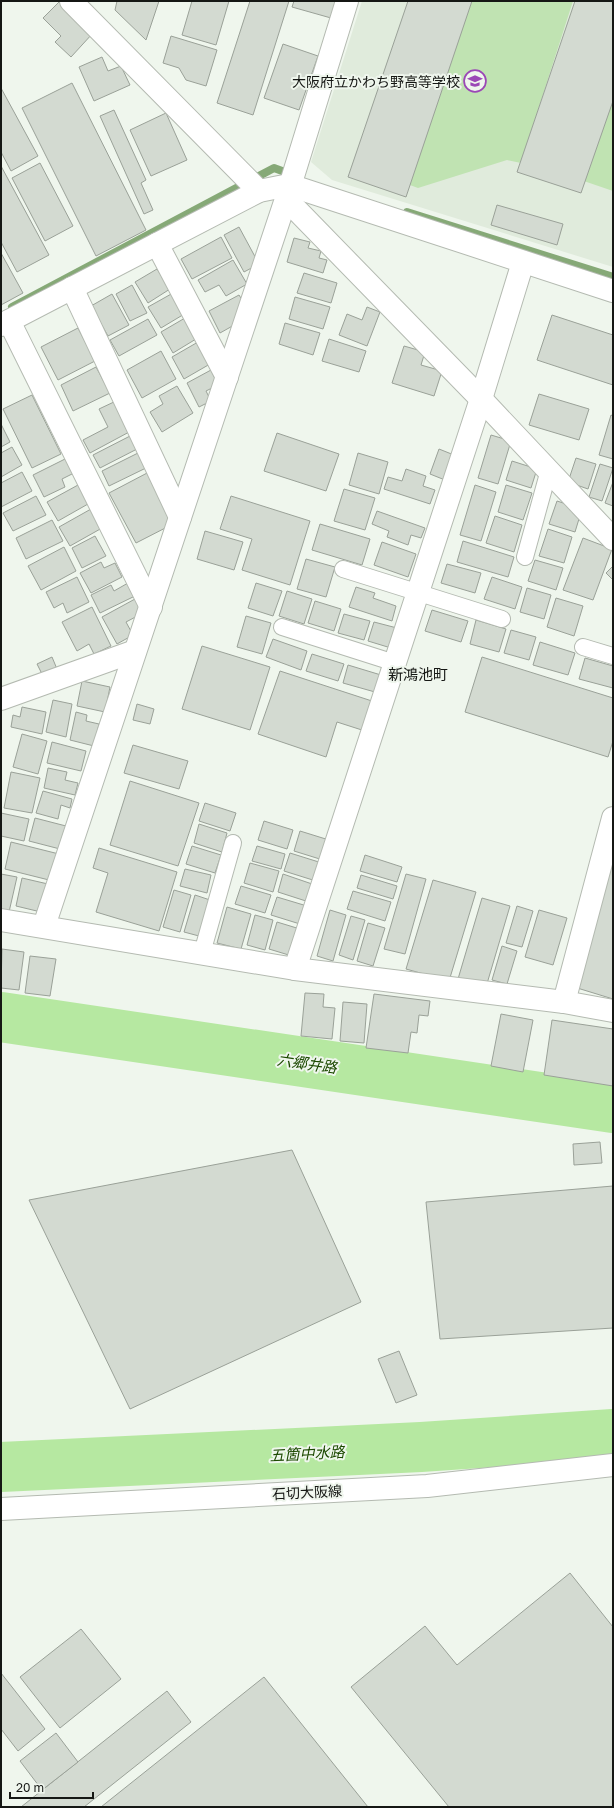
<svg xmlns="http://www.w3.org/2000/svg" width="614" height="1808" viewBox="0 0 614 1808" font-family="'Golos Text','Noto Sans JP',sans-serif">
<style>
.built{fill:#e0ebdc}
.green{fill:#c0e3b2}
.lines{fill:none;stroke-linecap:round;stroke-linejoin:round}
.stream{stroke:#86a977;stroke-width:8}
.river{stroke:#b6e8a1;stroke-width:50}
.building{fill:#d3dad1;stroke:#9aa198}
.service-casing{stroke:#b4bab1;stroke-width:18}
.minor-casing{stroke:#b4bab1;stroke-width:24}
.secondary-casing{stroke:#b4bab1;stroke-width:24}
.service{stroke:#fff;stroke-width:16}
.minor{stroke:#fff;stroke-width:22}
.secondary{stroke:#fff;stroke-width:22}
.labels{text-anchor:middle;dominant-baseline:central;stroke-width:4;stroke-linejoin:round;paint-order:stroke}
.poi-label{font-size:14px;fill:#151714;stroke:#eff6ed;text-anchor:end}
.street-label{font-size:14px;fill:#151714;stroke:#eff6ed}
.neighbourhood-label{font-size:15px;fill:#151714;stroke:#eff6ed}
.water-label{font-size:15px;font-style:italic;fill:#1c4900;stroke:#eff6ed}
</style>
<rect width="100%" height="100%" fill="#eff6ed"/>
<!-- built -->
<polygon class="built" points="362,1 613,1 613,267 332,180 311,162"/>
<!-- green -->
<g class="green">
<polygon points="456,1 573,1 521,163 507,160 418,188 399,181"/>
<polygon points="613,64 613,191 575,178"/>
</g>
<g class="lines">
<!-- stream -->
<g class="stream">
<polyline points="407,212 613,277"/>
<polyline points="12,307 274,168 293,175"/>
</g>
<!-- river -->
<g class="river">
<polyline points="1,1017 613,1108"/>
<polyline points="1,1467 421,1447 613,1434"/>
</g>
</g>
<!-- building -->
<g class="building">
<polygon points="60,1 93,33 71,57 55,42 61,36 43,18"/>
<polygon points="117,1 159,1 146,40 115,10"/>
<polygon points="192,1 229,1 216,45 182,35"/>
<polygon points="250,1 289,1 253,115 217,103"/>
<polygon points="294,1 336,1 331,18 292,7"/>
<polygon points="408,1 472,1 406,197 348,177"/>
<polygon points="575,1 613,1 613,101 581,193 517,172"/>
<polygon points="171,36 217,50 206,86 186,80 179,68 163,63"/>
<polygon points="283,44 318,56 299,110 264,98"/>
<polygon points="102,57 108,71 121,66 130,85 94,101 79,67"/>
<polygon points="72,83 146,230 96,256 22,108"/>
<polygon points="1,88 38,156 11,171 1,152"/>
<polygon points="114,110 146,180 141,183 153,210 144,214 100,116"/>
<polygon points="166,113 187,160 151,176 130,130"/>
<polygon points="40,163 73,226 45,241 12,178"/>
<polygon points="1,166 49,255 17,272 1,242"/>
<polygon points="497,205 563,224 557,245 491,225"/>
<polygon points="239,227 259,264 244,272 224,235"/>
<polygon points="221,237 232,258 192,279 181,259"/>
<polygon points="294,238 310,242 308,248 321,251 319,258 327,260 323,273 287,262"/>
<polygon points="1,253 23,293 1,305"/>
<polygon points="233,260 247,284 226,296 219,285 205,292 198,280"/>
<polygon points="157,269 170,289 148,303 135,282"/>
<polygon points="304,273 337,283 331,303 297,293"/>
<polygon points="132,285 147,313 130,321 116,294"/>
<polygon points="173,293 186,313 161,328 148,307"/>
<polygon points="112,294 129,325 108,336 91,306"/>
<polygon points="239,295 244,303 236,324 220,333 209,311"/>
<polygon points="295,297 330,307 323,329 289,319"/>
<polygon points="367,307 380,312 367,346 339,335 347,314 362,320"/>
<polygon points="552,315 613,335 613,385 537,360"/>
<polygon points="185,318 196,339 173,353 161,332"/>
<polygon points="148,319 157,335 119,356 110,340"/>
<polygon points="285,323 320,333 313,355 279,344"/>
<polygon points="78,328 95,361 58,380 41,347"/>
<polygon points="329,339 366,351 359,372 322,361"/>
<polygon points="198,342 210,364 184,379 172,357"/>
<polygon points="404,346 425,352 421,365 442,371 434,396 392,383"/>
<polygon points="161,351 176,379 142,398 127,370"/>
<polygon points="96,367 110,393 73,411 61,385"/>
<polygon points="211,370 218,385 206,391 211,401 199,407 187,383"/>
<polygon points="177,386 193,413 162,432 150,412 163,404 159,396"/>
<polygon points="539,394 589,409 579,440 529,425"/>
<polygon points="32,395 61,454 32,468 3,409"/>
<polygon points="116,401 131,431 90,453 83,440 108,427 99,409"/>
<polygon points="611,415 613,416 613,459 599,455"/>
<polygon points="1,424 10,442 1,447"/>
<polygon points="277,433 339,454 326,491 264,471"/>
<polygon points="132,435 139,448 100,468 93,455"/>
<polygon points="491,435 511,441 498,484 478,478"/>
<polygon points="12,447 22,465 1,477 1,453"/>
<polygon points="439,449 454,455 445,480 430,474"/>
<polygon points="140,452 148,467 109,486 102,471"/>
<polygon points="358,453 388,462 379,494 349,485"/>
<polygon points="67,458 74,473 62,479 65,487 44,497 33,475"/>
<polygon points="576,458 596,464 588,489 568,482"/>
<polygon points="512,461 537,469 531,488 506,480"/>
<polygon points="600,464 613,468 602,501 589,497"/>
<polygon points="406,469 426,476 423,486 435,490 430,504 384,489 388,477 402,481"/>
<polygon points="22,472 32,491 1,507 1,483"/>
<polygon points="149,472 175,523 136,543 109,493"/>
<polygon points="613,482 613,506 605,503"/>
<polygon points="78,485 88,504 58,521 47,502"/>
<polygon points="475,485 496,492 481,541 460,535"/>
<polygon points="506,485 532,493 523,520 498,512"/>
<polygon points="344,489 375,498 365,530 334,521"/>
<polygon points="36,496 46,515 13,531 3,513"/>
<polygon points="231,496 310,521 290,585 242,570 252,539 220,529"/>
<polygon points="557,501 582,509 575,532 549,524"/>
<polygon points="91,509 102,528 70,546 59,527"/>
<polygon points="377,511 425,528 421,538 411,535 408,545 387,537 389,531 372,524"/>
<polygon points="495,516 522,525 514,552 486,543"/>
<polygon points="52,520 63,541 26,559 16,538"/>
<polygon points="320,524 370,539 362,565 312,550"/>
<polygon points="548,529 572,537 564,563 539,556"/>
<polygon points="205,531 243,542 234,570 197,559"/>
<polygon points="95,536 106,556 82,568 72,548"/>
<polygon points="583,538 612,549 593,600 563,590"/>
<polygon points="463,541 514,557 508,577 457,562"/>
<polygon points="382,542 416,554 408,577 374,565"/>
<polygon points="64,547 76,571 41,590 28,566"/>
<polygon points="306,559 335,567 326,597 297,589"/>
<polygon points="535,560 563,568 556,590 528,581"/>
<polygon points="101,562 104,568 115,563 122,577 91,593 80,573"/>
<polygon points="447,564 481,573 475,593 441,583"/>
<polygon points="613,566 613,580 606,573"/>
<polygon points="77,577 89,602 67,613 63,603 54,608 46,592"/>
<polygon points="492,577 522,587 515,609 484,599"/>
<polygon points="128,583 135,596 100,613 91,595 111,585 114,591"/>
<polygon points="256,583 282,591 273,616 248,608"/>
<polygon points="356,587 375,593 373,598 396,606 392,621 349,607"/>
<polygon points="527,588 551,595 544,619 520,612"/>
<polygon points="287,591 312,599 304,624 279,616"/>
<polygon points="556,598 583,606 574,636 547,627"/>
<polygon points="135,599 143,613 126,622 133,635 117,644 102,617"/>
<polygon points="315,601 341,609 334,631 308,623"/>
<polygon points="92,607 111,646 94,654 89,644 77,651 62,622"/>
<polygon points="432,610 468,621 461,642 425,631"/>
<polygon points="344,614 370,621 364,640 338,633"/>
<polygon points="246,616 271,623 262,654 237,647"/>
<polygon points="476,620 506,629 499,652 470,644"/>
<polygon points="374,622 397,628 391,648 368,641"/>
<polygon points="511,630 536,637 529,660 504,653"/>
<polygon points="273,639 307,651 301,670 266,657"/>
<polygon points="540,642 575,653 568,675 533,665"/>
<polygon points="202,646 270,667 250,730 182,709"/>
<polygon points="312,654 344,664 338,681 306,671"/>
<polygon points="52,657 57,669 43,676 37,664"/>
<polygon points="482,657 613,698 613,741 608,757 465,712"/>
<polygon points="585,658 613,666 613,688 579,679"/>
<polygon points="348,665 381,675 375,692 343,683"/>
<polygon points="280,671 375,702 365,731 337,722 326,757 258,734"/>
<polygon points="82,681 110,687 105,712 77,706"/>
<polygon points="53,700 72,704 66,737 46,732"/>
<polygon points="137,704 154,709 150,724 133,720"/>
<polygon points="22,707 46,712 42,734 11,727 13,715 20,717"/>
<polygon points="76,712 87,715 86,721 99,724 94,746 70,740"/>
<polygon points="22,734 47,741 38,774 13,767"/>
<polygon points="52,742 86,751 81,771 47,763"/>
<polygon points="133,745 188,761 179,789 124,773"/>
<polygon points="48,768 67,772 65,780 78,783 75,795 44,788"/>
<polygon points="11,772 40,778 32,813 4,808"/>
<polygon points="130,781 199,803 178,866 110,845"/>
<polygon points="43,791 72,799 70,808 61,805 58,819 36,813"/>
<polygon points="205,803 236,813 230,831 199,821"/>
<polygon points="1,813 29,819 24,841 1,836"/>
<polygon points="35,818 66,826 60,849 29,841"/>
<polygon points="264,821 293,830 287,849 258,840"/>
<polygon points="199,824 227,833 222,852 194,843"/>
<polygon points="300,831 329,840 323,860 294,851"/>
<polygon points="11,842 59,854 53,881 5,869"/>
<polygon points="192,846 221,855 215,873 186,864"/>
<polygon points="257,846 285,854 281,869 252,861"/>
<polygon points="99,848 177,872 159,931 96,912 108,873 93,868"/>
<polygon points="290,853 322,863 316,881 284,871"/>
<polygon points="365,855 402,867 397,882 360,871"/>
<polygon points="613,861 613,999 574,987"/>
<polygon points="250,863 279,871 273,892 244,883"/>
<polygon points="185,869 211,875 207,893 180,886"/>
<polygon points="1,874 17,877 9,912 1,910"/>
<polygon points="283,874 315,885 309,902 278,892"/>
<polygon points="406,874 426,879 405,954 384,949"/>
<polygon points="361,875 397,886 393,899 357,888"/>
<polygon points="22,878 48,884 41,912 16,906"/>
<polygon points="433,880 476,892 449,981 406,969"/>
<polygon points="241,886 271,895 265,913 235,904"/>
<polygon points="174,890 191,895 180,932 163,927"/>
<polygon points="353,891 391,902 385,921 347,909"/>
<polygon points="195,895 210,900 199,936 184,932"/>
<polygon points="277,897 307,906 300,924 271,915"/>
<polygon points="482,898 510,906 486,987 458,979"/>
<polygon points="517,906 533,911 522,947 506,943"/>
<polygon points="227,907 251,914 241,949 217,943"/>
<polygon points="330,910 346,915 333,961 317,956"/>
<polygon points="539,910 567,918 553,965 525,957"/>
<polygon points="255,915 273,920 265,950 247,945"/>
<polygon points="351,916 365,920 353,960 339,955"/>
<polygon points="277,922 300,929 292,956 269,949"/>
<polygon points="368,923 385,928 373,966 357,961"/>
<polygon points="502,946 517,951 507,984 492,980"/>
<polygon points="2,949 24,952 19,990 1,988"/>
<polygon points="30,956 56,959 50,996 25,993"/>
<polygon points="305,993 324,994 323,1007 335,1008 332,1039 301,1036"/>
<polygon points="374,994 430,1001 428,1016 419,1015 417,1033 411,1032 408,1053 366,1048"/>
<polygon points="343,1002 367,1004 364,1043 340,1041"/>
<polygon points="501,1014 533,1020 523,1072 491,1066"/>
<polygon points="552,1020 613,1029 613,1086 544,1075"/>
<polygon points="600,1142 602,1163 574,1165 573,1144"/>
<polygon points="292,1150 361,1302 130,1409 29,1200"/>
<polygon points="613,1186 613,1328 440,1339 426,1202"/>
<polygon points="399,1351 417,1395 396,1403 378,1359"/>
<polygon points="570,1573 613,1627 613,1807 449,1807 351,1687 425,1626 457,1665"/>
<polygon points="81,1629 121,1679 60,1728 20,1677"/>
<polygon points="1,1673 45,1729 18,1751 1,1729"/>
<polygon points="264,1677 368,1807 101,1807"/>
<polygon points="167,1691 191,1722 84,1807 21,1807"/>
<polygon points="56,1733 78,1762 42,1790 20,1761"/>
</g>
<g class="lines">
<!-- service casing -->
<g class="service-casing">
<g id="service">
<polyline points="525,557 549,470"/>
<polyline points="343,569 502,619"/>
<polyline points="282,627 395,663"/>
<polyline points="583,647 613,656"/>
<polyline points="202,953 233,843"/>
</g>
</g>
<!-- minor casing -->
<g class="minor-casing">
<g id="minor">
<polyline points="71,1 259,191"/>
<polyline points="286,199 481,399 613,539"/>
<polyline points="157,244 227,377"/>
<polyline points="72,288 180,517"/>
<polyline points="9,321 151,607"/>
<polyline points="1,325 259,191 289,185 613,291"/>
<polyline points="1,699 135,651"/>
<polyline points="1,920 295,969 564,1002 613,1011"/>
<polyline points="44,926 286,199 347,1"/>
<polyline points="295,969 481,399 523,262"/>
<polyline points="564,1002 613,818"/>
</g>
</g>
<!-- secondary casing -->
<g class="secondary-casing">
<polyline id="secondary" points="1,1509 427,1486 613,1465"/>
</g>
<!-- service -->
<use href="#service" class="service"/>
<!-- minor -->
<use href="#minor" class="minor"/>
<!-- secondary -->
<use href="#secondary" class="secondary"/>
</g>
<!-- icons -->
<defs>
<g id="school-ring" transform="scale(1.15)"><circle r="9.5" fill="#eff6ed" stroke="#9b47b6" stroke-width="1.5"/><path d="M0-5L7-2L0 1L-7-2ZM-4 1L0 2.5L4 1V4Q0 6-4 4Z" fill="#9b47b6"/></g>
</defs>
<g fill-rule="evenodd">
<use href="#school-ring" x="475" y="81"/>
</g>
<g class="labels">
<!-- poi labels -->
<g class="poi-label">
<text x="460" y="81">大阪府立かわち野高等学校</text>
</g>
<!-- street labels -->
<g class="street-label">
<text transform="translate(307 1492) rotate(-3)">石切大阪線</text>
</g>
<!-- neighbourhood labels -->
<g class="neighbourhood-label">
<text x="418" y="674">新鴻池町</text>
</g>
<!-- water labels -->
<g class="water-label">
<text transform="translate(307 1063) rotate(8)">六郷井路</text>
<text transform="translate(307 1453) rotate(-3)">五箇中水路</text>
</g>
</g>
<!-- border -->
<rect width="614" height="1808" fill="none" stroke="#151714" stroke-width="4"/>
<!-- scale -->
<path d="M10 1792v6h83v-6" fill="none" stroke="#151714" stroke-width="2"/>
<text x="16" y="1792" font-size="12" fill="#151714" stroke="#eff6ed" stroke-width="3" paint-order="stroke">20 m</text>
</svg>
